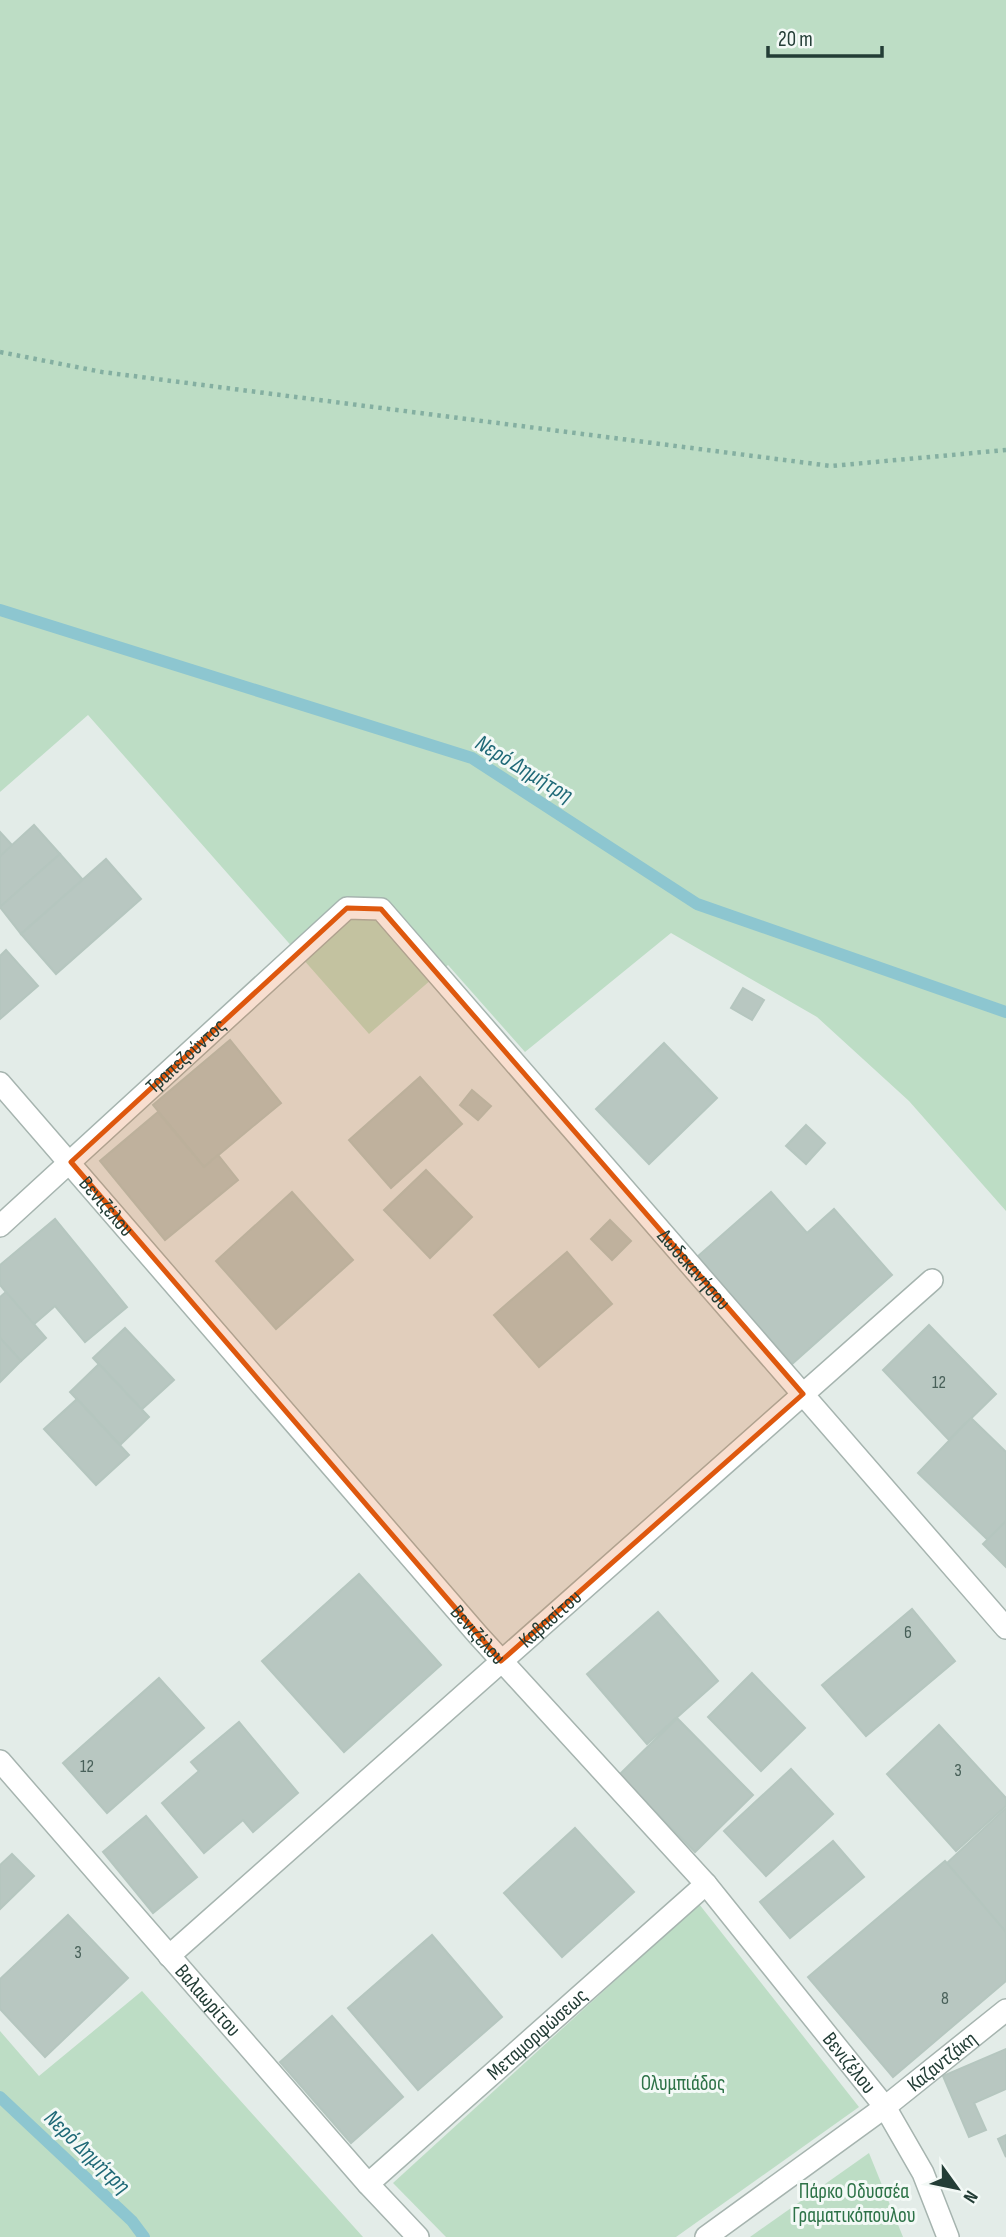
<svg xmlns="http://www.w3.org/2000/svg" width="1006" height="2237" viewBox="0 0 1006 2237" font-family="'Sofia Sans Condensed',sans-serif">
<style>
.green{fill:#bdddc5}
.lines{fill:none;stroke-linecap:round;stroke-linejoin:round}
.stream{stroke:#8dc6d0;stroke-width:12}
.building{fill:#b8c7c1;stroke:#b5c6bf;stroke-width:2}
.minor-casing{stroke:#a6b4af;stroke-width:24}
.path{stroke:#84afa1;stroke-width:4.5;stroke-dasharray:3.5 5;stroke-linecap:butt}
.minor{stroke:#fff;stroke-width:21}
.marked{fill:#de580e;fill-opacity:0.2;stroke:#de580e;stroke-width:5;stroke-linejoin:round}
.labels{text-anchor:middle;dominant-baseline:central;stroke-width:6;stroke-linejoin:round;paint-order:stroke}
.number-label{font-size:18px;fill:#486059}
.street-label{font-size:21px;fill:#233d36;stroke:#f3f9f6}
.park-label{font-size:21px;fill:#2e7348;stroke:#f3f9f6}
.water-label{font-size:23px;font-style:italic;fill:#1f6977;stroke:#f3f9f6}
</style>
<rect width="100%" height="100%" fill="#e3ece8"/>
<!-- green -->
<g class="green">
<polygon points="0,0 1006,0 1006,1211 909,1101 817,1017 671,933 525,1052 448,965 369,1034 88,715 0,792"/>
<polygon points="699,1904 859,2107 676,2237 446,2237 393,2183"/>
<polygon points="142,1991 363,2237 0,2237 0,2031 39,2076"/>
<polygon points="869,2153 903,2237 750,2237"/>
</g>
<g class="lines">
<!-- stream -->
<g class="stream">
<polyline points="0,610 472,758 697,904 1006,1012"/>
<polyline points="0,2097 132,2221 144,2237"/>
</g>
</g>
<!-- building -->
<g class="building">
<polygon points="34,825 60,854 0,907 0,856"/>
<polygon points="0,832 12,845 0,856"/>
<polygon points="60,854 83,880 21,934 0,907"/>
<polygon points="106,859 141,899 56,974 21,934"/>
<polygon points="6,950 38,986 0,1019 0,956"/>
<polygon points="743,988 764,1000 752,1020 731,1008"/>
<polygon points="230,1040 281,1103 204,1167 153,1105"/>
<polygon points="664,1043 717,1098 649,1164 596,1109"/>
<polygon points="420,1077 462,1124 391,1188 349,1140"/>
<polygon points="472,1090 491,1106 478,1120 460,1105"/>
<polygon points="158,1112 204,1167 218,1155 238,1180 165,1240 100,1161"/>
<polygon points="806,1125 825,1143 806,1164 786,1146"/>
<polygon points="426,1170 472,1217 430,1258 384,1210"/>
<polygon points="292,1192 353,1260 276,1329 216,1261"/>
<polygon points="771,1192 807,1233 834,1209 892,1275 792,1364 697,1257"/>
<polygon points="55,1219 127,1307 85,1342 55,1306 33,1325 0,1285 0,1265"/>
<polygon points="610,1220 631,1241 612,1260 591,1239"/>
<polygon points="567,1252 612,1304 539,1367 494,1315"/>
<polygon points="6,1292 46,1338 21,1361 0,1338 0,1297"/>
<polygon points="929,1325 996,1394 949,1440 883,1370"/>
<polygon points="125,1328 174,1380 141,1410 93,1358"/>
<polygon points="0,1338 21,1361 0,1382"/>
<polygon points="99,1364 149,1417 120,1445 70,1392"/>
<polygon points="77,1399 129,1455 96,1485 44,1429"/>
<polygon points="971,1418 1006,1452 1006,1521 988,1540 918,1473"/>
<polygon points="1006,1521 1006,1567 983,1544"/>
<polygon points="359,1574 441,1665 344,1752 262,1661"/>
<polygon points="912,1609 955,1661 866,1736 822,1685"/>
<polygon points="658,1612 718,1681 647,1744 587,1674"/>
<polygon points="752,1673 805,1728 761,1771 708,1717"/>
<polygon points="159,1678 204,1728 107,1813 63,1763"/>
<polygon points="677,1718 753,1795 695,1852 619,1775"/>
<polygon points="239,1722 298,1793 253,1832 243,1820 204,1853 162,1803 199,1771 191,1762"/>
<polygon points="939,1725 1006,1798 1006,1806 956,1851 887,1774"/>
<polygon points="791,1769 833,1814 766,1876 724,1831"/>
<polygon points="1006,1808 1006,1932 947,1863"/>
<polygon points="146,1816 197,1877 153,1913 103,1852"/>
<polygon points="575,1828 634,1892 562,1957 504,1893"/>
<polygon points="833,1841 864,1877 790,1938 760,1902"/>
<polygon points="12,1854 34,1876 0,1909 0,1865"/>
<polygon points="945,1861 1006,1932 1006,1981 893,2077 808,1977"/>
<polygon points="68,1915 128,1978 45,2057 0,2009 0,1979"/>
<polygon points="432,1935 502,2017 418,2090 348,2008"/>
<polygon points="332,2016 403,2097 351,2143 280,2062"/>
<polygon points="1006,2049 1006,2089 974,2103 986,2130 969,2137 943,2076"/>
<polygon points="1006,2135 1006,2157 998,2139"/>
</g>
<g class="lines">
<!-- minor casing -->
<g class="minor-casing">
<g id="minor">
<path id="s1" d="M 0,1083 L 478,1635 L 706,1884 L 885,2107 L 923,2173 L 948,2237"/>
<path id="s2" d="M 0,1226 L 347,908 L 381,909 L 1006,1628"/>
<path id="s3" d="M 0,1761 L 368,2184 L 418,2237"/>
<path id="s4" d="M 169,1956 L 932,1280"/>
<path id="s5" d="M 368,2184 L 706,1884"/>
<path id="s6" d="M 706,2237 L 885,2107 L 1006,2010"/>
</g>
</g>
<!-- path -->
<polyline class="path" points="0,352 102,372 831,466 1006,450"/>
<!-- minor -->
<use href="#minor" class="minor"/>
</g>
<!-- marked area -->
<path class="marked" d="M 347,908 L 381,909 L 803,1394 L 501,1661 L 71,1162 Z"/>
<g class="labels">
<!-- number labels -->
<g class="number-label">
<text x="939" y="1382">12</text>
<text x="908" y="1632">6</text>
<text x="87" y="1766">12</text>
<text x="958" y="1770">3</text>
<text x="78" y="1952">3</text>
<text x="945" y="1998">8</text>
</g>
<!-- street labels -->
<g class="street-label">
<text stroke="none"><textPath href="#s2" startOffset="252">Τραπεζούντος</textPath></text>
<text stroke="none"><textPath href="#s1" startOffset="163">Βενιζέλου</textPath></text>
<text stroke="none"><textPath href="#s2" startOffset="982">Δωδεκανήσου</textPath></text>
<text stroke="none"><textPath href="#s4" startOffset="509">Καβασίτου</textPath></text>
<text stroke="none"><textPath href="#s1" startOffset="730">Βενιζέλου</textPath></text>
<text stroke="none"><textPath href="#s3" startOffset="317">Βαλαωρίτου</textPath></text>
<text stroke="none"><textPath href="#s5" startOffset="226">Μεταμορφώσεως</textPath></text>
<text stroke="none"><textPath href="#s6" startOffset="294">Καζαντζάκη</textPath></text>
<text stroke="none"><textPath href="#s1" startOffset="1297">Βενιζέλου</textPath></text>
</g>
<!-- park labels -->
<g class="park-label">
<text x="683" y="2083">Ολυμπιάδος</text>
<text x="854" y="2191">Πάρκο Οδυσσέα<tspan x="854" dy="24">Γραματικόπουλου</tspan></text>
</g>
<!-- water labels -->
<g class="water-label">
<text transform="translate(524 769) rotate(31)">Νερό Δημήτρη</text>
<text transform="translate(87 2152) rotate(44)">Νερό Δημήτρη</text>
</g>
</g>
<!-- north arrow -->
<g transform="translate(957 2188) rotate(123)" stroke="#f3f9f6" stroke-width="5" paint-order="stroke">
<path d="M0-5L12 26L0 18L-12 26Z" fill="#233d36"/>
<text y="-10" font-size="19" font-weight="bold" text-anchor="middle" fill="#233d36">N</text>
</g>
<!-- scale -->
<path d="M768 46v10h114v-10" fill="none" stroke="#233d36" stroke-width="3.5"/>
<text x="778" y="46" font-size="21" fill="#233d36" stroke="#f3f9f6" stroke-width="5" paint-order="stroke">20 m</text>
</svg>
